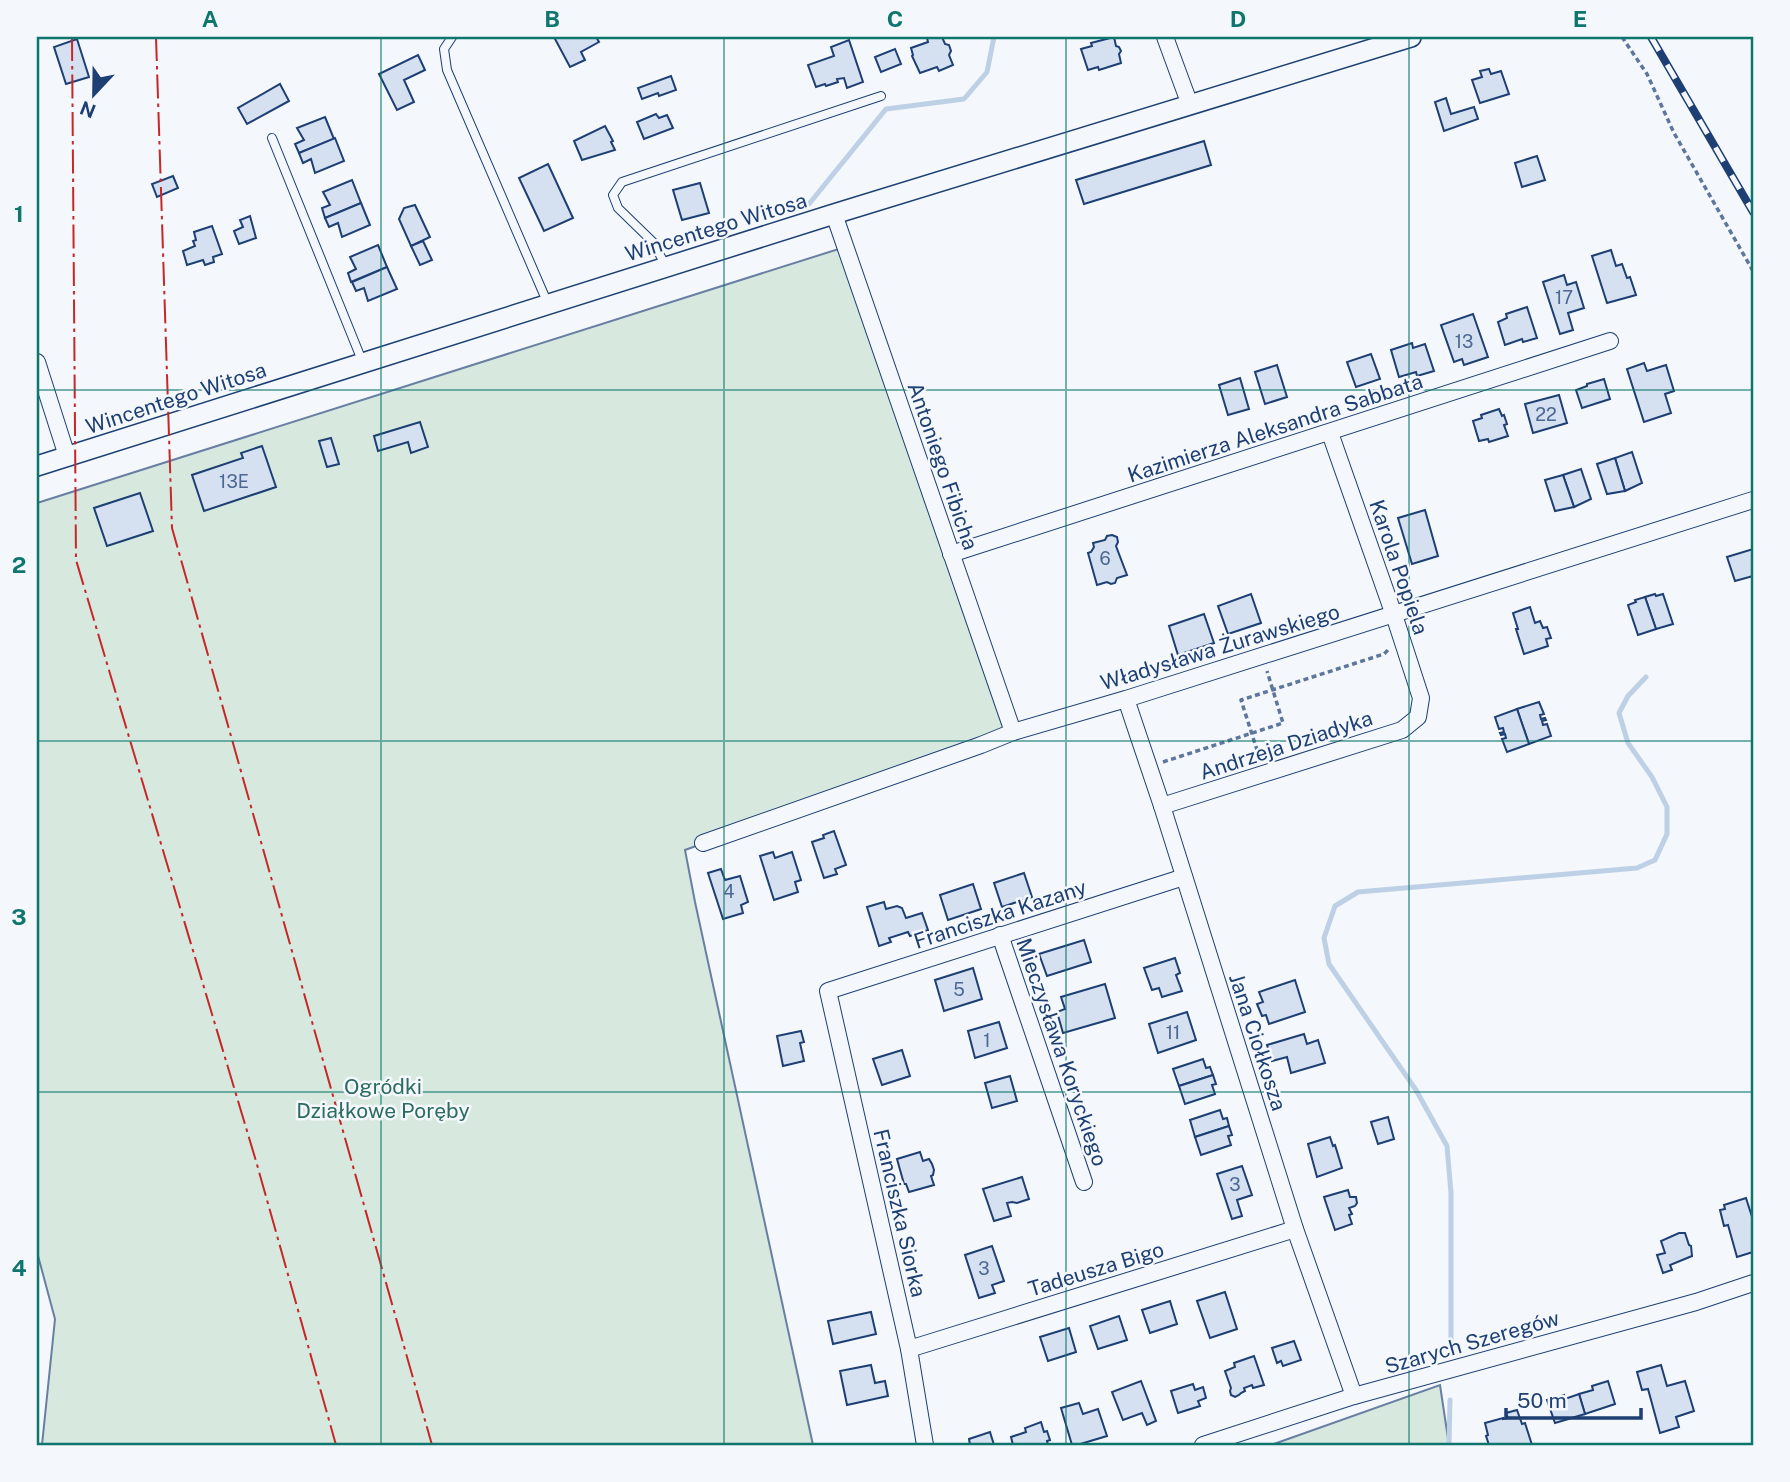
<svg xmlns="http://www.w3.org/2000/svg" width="1790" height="1482" viewBox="0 0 1790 1482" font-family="'Public Sans',sans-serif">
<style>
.green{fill:#d7e8df;stroke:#687fa3;stroke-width:2}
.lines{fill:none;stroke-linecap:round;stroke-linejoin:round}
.stream{stroke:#bed0e5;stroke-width:5}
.building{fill:#d5e0f0;stroke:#1d3f73;stroke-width:2}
.service-casing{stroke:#1d3f73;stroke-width:10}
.minor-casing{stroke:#1d3f73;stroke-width:18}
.tertiary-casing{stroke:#1d3f73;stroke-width:22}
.path{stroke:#5e769c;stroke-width:3.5;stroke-dasharray:5 3.5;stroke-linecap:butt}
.service{stroke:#f4f7fb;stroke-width:8}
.minor{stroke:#f4f7fb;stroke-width:16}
.tertiary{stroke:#f4f7fb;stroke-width:19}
.rail-casing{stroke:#1d3f73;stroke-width:8}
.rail{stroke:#f4f7fb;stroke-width:5;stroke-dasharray:16;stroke-linecap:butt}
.power{stroke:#c62828;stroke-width:2;stroke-dasharray:24 5 3.5 5;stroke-linecap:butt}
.grid{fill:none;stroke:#0f766e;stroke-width:2;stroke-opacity:0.55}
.labels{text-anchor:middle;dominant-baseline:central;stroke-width:5;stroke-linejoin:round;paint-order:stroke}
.number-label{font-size:18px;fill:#4b6792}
.street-label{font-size:21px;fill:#1d3f73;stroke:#f4f7fb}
.park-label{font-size:21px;fill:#2c6c60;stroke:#f4f7fb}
.neatline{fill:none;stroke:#0f766e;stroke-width:2.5}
.grid-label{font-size:23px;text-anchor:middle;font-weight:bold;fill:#0f766e}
</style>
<rect width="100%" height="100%" fill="#f4f7fb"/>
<!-- green -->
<g class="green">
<polygon points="845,247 1013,732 685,850 695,902 813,1445 42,1445 55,1319 37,1252 37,503"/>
<polygon points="1440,1385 1449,1445 1271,1445"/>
</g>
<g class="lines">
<!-- stream -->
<g class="stream">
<polyline points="809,204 886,109 964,99 987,72 994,37"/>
<polyline points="1451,1348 1451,1193 1447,1146 1416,1090 1329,964 1324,938 1335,906 1358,892 1637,868 1655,860 1667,834 1667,807 1652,777 1628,743 1619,713 1628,696 1646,677"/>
<polyline points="1449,1445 1450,1400"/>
</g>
</g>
<!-- building -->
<g class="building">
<polygon points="554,37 596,37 599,42 581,52 585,60 570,67"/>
<polygon points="930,37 942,37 945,44 949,45 951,51 949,55 953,65 939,71 937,67 920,73 912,56 913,55 911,48 928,42 927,38"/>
<polygon points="1114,37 1116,46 1119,47 1121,51 1119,54 1121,63 1099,70 1098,67 1088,70 1081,49 1092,46 1091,43"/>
<polygon points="77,39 89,77 66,84 54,47"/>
<polygon points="849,40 863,82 847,88 844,78 837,79 838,82 826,86 825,84 816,87 808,65 834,56 831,47"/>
<polygon points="895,49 901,64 881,72 875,57"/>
<polygon points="418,55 425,70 404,80 414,102 397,110 379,74"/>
<polygon points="1489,69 1491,74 1501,71 1509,94 1480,103 1472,80 1482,77 1480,71"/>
<polygon points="671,76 676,90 659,96 658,93 642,99 638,88"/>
<polygon points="280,84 289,101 247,124 238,108"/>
<polygon points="1446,98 1451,114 1474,107 1478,119 1444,131 1435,102"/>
<polygon points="656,114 659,118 667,115 673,128 644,139 637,122"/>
<polygon points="325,117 334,139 299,153 295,144 304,140 297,128"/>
<polygon points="605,126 613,141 611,142 615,150 582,160 574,141"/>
<polygon points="335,138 344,161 315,173 311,159 303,163 299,153"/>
<polygon points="1204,141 1211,165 1084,204 1076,180"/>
<polygon points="1537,156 1545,180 1522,187 1515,163"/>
<polygon points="548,164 573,218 544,231 519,178"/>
<polygon points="173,176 178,188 157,197 152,184"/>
<polygon points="352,180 361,203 325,218 322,208 330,205 323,192"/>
<polygon points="700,183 709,213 682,220 673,190"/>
<polygon points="361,203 370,225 342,237 338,223 329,227 325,218"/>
<polygon points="415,205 430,237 411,246 399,219 404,208"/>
<polygon points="250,216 256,238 239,244 234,231 243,227 240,220"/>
<polygon points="212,226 222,254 213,257 214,262 205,265 203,260 187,265 183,251 195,246 193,241 196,240 194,232"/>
<polygon points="423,241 432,260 420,265 411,246"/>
<polygon points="378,245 387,267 351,282 348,273 356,269 350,257"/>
<polygon points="1611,250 1616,266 1622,264 1627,278 1630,277 1636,295 1607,303 1592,256"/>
<polygon points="387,267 397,289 368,301 364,288 356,291 352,282"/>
<polygon points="1564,275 1567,285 1576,282 1584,308 1568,313 1573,330 1560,334 1543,282"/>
<polygon points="1527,307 1537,338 1523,342 1522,339 1505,345 1498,322 1507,318 1506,314"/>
<polygon points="1473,314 1488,357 1464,365 1462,359 1454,362 1441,325"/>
<polygon points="1412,343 1413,348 1425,344 1434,371 1417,376 1416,372 1399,377 1391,350"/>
<polygon points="1371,354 1380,379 1356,387 1347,362"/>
<polygon points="1644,363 1647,371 1666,365 1674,391 1665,394 1671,413 1644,422 1627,369"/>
<polygon points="1277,365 1287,397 1265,404 1255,372"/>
<polygon points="1240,378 1249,409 1228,415 1219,385"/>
<polygon points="1604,379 1610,399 1582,408 1576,390 1587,386 1587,384"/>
<polygon points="1559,395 1567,423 1533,433 1525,404"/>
<polygon points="1499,409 1502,416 1504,415 1507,424 1504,425 1508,436 1489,442 1488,439 1479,441 1473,421 1482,418 1481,415"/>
<polygon points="420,422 428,447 411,453 408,442 378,451 374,436"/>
<polygon points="331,438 339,464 327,467 319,441"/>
<polygon points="262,446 276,487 204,511 192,475 243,458 241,453"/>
<polygon points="1632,452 1642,483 1625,491 1615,458"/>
<polygon points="1615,458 1625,491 1607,494 1597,464"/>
<polygon points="1581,469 1591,499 1574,507 1563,475"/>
<polygon points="1563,475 1574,507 1555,511 1545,480"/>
<polygon points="140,493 153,531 107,546 94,508"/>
<polygon points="1425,510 1438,556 1412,564 1398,518"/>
<polygon points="1112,535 1117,537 1118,542 1116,546 1127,575 1117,578 1115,583 1111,584 1107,582 1097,585 1088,553 1091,552 1094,547 1093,543 1105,540 1107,536"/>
<polygon points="1753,549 1753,576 1735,581 1727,557"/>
<polygon points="1251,594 1261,623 1228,634 1218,606"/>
<polygon points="1655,594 1656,596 1663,594 1673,624 1656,629 1645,597"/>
<polygon points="1645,597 1656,629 1638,635 1628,605 1636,602 1635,600"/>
<polygon points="1530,607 1535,623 1540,621 1543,628 1547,627 1551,638 1546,639 1548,646 1524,654 1516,629 1518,629 1513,613"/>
<polygon points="1204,614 1214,643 1178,655 1169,626"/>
<polygon points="1539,702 1544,714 1540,715 1541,719 1545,718 1546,720 1542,721 1543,725 1547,724 1551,736 1529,744 1517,709"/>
<polygon points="1517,709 1529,744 1507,752 1502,739 1506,738 1505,734 1501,735 1500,733 1504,732 1503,728 1499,729 1495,717"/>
<polygon points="834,831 846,865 835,869 837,874 824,878 812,842 824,838 823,835"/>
<polygon points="773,852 775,858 792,852 801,880 795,882 798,892 774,900 760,856"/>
<polygon points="721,869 725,880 740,876 748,902 741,905 743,913 723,919 708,873"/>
<polygon points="1024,873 1032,897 1002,907 994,883"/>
<polygon points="973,884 981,909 948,920 940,895"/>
<polygon points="884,902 886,909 897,906 902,908 906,918 922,913 928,930 910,936 908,932 889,938 891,942 879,946 867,907"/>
<polygon points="1084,940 1091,962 1047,976 1039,954"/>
<polygon points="1175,958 1180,973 1176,975 1182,991 1162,997 1159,988 1152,990 1144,968"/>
<polygon points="973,968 982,999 944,1011 935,980"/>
<polygon points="1295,980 1305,1012 1269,1024 1266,1015 1262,1016 1257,1004 1263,1002 1259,992"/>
<polygon points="1105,984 1115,1018 1063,1033 1057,1012 1065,1009 1061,997"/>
<polygon points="1187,1012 1196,1040 1158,1053 1149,1024"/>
<polygon points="999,1022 1007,1048 975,1058 968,1031"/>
<polygon points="801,1031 804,1042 800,1043 804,1061 783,1066 777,1036"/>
<polygon points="1304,1034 1307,1044 1318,1040 1325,1063 1291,1073 1287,1057 1272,1061 1267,1045"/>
<polygon points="902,1050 910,1076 882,1085 873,1059"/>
<polygon points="1203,1059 1206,1068 1210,1067 1213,1075 1179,1086 1173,1069"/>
<polygon points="1213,1075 1216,1084 1212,1085 1215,1094 1185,1104 1179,1086"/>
<polygon points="1010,1076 1017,1101 992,1108 985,1083"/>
<polygon points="1220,1110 1223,1119 1227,1118 1229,1126 1195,1137 1190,1120"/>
<polygon points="1388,1117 1394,1139 1378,1144 1371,1122"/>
<polygon points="1229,1126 1232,1135 1228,1136 1231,1145 1201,1155 1195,1137"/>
<polygon points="1330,1137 1333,1146 1335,1145 1342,1168 1317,1177 1308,1144"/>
<polygon points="920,1152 923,1161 929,1159 932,1164 934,1170 933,1175 931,1176 934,1185 909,1192 906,1184 904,1184 897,1159"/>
<polygon points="1242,1166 1252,1195 1237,1200 1242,1216 1232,1219 1217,1174"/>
<polygon points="1022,1177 1029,1199 1017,1203 1012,1202 1007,1203 1011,1216 994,1221 983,1189"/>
<polygon points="1348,1190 1350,1197 1356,1197 1357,1203 1355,1206 1349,1208 1352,1214 1349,1215 1352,1224 1335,1230 1324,1197"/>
<polygon points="1746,1198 1753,1220 1753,1252 1737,1257 1728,1225 1724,1226 1720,1210 1725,1209 1724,1205"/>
<polygon points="1679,1233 1685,1233 1689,1245 1691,1246 1692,1256 1670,1265 1672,1270 1663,1273 1657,1255 1665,1253 1661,1241"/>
<polygon points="992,1246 1004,1281 992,1285 995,1293 979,1298 965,1255"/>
<polygon points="1225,1292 1237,1329 1210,1338 1197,1301"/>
<polygon points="1170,1301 1177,1324 1150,1333 1142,1310"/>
<polygon points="871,1312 876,1334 833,1344 828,1321"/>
<polygon points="1119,1316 1127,1340 1098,1349 1090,1326"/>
<polygon points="1069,1328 1076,1352 1048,1361 1040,1337"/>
<polygon points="1294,1341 1301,1360 1283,1366 1281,1361 1277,1363 1272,1348"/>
<polygon points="1254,1356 1264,1385 1253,1388 1252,1385 1244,1388 1245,1391 1241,1393 1239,1395 1235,1397 1231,1395 1230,1391 1231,1388 1225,1371 1235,1367 1234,1363"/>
<polygon points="871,1365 875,1383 885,1381 888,1396 847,1405 840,1371"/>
<polygon points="1661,1365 1667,1386 1685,1381 1694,1411 1676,1417 1679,1427 1660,1433 1648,1389 1642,1390 1637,1372"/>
<polygon points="1141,1381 1156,1421 1147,1425 1142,1413 1123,1420 1112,1392"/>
<polygon points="1608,1381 1615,1404 1585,1414 1579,1394 1593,1390 1592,1386"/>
<polygon points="1193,1384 1195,1390 1203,1387 1206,1398 1198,1401 1200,1406 1178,1413 1171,1391"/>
<polygon points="1579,1394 1585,1414 1555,1423 1547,1400 1564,1395 1565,1399"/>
<polygon points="1079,1403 1083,1414 1098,1409 1107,1436 1077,1445 1072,1445 1061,1408"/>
<polygon points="1517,1410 1522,1424 1525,1423 1532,1445 1489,1445 1486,1436 1488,1435 1485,1423 1503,1418 1503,1419 1508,1418 1506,1413"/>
<polygon points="1041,1422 1044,1432 1047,1431 1050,1440 1047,1441 1048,1445 1013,1445 1011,1437 1026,1432 1025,1428"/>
<polygon points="990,1432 994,1445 968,1445 970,1445 969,1439"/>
</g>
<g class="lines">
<!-- service casing -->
<g class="service-casing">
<g id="service">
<polyline points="452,37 444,49 447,70 548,304"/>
<polyline points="272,138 363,363"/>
<polyline points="666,267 654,243 618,208 613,195 622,182 881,96"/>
</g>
</g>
<!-- minor casing -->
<g class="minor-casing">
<g id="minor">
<polyline points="1165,37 1190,105"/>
<polyline points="834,214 1013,732"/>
<polyline points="37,362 67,456"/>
<polyline points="951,554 1610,341"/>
<polyline points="1126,699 1162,806 1295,1229 1354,1396"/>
<polyline points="1162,806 1402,730 1418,717 1421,698 1394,615 1330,433"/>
<polyline points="703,843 981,745 1013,732 1126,699 1753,500"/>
<polyline points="1000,935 1084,1182"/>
<polyline points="909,1349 1295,1229"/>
<polyline points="925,1445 909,1349 828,991 1184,877"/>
<polyline points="1203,1445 1354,1396 1696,1302 1753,1283"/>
</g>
</g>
<!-- tertiary casing -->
<g class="tertiary-casing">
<polyline id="tertiary" points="37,466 834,214 1411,37"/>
</g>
<!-- path -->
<g class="path">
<polyline points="1622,37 1647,74 1674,133 1753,271"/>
<polyline points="1278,752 1276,748 1258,753 1241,700 1384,654 1389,649"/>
<polyline points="1163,762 1283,723 1267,671"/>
</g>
<!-- service -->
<use href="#service" class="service"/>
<!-- minor -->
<use href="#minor" class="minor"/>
<!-- tertiary -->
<use href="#tertiary" class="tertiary"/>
<!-- rail casing -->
<g class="rail-casing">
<polyline id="rail" points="1651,37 1753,212"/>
</g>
<!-- rail -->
<use href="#rail" class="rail"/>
<!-- power -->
<g class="power">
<polyline points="72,37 76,560 256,1161 336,1445"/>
<polyline points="156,37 172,528 432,1445"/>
</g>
</g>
<!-- grid -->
<path class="grid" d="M 381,37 L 381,1445M 724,37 L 724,1445M 1066,37 L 1066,1445M 1409,37 L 1409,1445M 37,390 L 1753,390M 37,741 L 1753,741M 37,1092 L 1753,1092"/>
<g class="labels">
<!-- number labels -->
<g class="number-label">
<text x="1564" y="297">17</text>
<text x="1464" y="341">13</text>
<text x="1546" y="414">22</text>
<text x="234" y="481">13E</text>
<text x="1105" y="558">6</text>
<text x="729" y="891">4</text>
<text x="959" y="989">5</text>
<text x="1173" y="1032">11</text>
<text x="987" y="1040">1</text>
<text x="1235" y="1184">3</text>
<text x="984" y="1268">3</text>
</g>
<!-- street labels -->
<g class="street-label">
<text transform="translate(716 227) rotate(-17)">Wincentego Witosa</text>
<text transform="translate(176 398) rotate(-18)">Wincentego Witosa</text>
<text transform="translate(1275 428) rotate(-18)">Kazimierza Aleksandra Sabbata</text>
<text transform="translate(943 466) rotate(71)">Antoniego Fibicha</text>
<text transform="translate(1399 567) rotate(71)">Karola Popiela</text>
<text transform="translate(1220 647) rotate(-17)">Władysława Żurawskiego</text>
<text transform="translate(1286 745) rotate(-18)">Andrzeja Dziadyka</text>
<text transform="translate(1000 914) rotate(-18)">Franciszka Kazany</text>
<text transform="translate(1258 1042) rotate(72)">Jana Ciołkosza</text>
<text transform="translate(1062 1052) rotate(71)">Mieczysława Koryckiego</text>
<text transform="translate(900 1213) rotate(77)">Franciszka Siorka</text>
<text transform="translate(1096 1269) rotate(-17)">Tadeusza Bigo</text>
<text transform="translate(1472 1342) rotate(-16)">Szarych Szeregów</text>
</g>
<!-- park labels -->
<g class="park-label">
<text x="383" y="1086">Ogródki<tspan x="383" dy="24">Działkowe Poręby</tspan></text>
</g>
</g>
<!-- border -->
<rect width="1790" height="1482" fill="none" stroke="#f4f7fb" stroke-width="77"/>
<!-- north arrow -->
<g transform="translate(94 94) rotate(202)" stroke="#f4f7fb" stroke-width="5" paint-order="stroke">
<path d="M0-5L12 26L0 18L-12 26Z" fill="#1d3f73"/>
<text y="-10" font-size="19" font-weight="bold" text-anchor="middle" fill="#1d3f73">N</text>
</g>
<!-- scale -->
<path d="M1506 1408v10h135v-10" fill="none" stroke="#1d3f73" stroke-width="3.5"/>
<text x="1517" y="1408" font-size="21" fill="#1d3f73" stroke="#f4f7fb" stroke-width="5" paint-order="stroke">50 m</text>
<rect x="38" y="38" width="1714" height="1406" class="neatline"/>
<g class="grid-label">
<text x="210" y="27">A</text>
<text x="552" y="27">B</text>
<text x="895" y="27">C</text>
<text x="1238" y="27">D</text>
<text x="1580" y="27">E</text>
<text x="19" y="222">1</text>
<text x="19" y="573">2</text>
<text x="19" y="925">3</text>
<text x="19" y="1276">4</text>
</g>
</svg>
